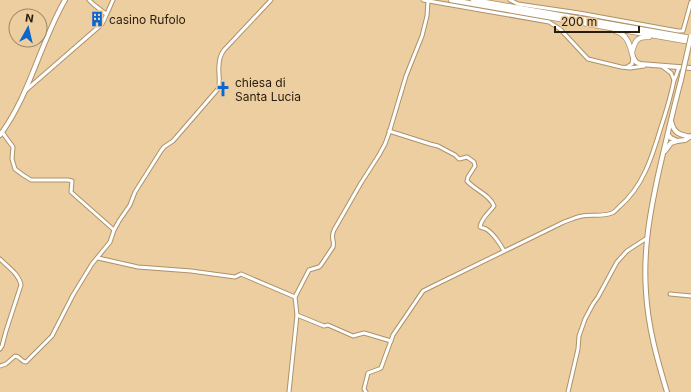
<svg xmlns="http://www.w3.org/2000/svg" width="691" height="392" viewBox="0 0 691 392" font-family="Inter,sans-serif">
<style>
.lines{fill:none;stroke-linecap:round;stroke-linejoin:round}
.minor-casing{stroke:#ae9167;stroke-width:5}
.major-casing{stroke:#ae9167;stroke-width:6}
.highway-casing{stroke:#ae9167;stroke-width:6}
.minor{stroke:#fff;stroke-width:3}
.major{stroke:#fff;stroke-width:4}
.highway{stroke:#fff;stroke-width:4.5}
.major-bridge-casing{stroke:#ae9167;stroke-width:6;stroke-linecap:butt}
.major-bridge{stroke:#fff;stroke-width:4}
.labels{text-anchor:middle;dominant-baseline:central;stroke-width:4;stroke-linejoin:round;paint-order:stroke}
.poi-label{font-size:12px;fill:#271c0b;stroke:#eccea1;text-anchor:start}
</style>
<rect width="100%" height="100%" fill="#eccea1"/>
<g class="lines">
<!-- minor casing -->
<g class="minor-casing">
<g id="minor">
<polyline points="89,0 93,4 106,14"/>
<polyline points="423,0 549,22 560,29 588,59 621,67 630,68 644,66"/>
<polyline points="510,0 518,4 579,13 678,31 683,31 691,2"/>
<polyline points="627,67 632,64 633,57"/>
<polyline points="663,67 671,73 674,80"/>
<polyline points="25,91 102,24 105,18 113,0"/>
<path d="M 389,131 L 430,144 L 438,146 L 455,155 L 459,159 L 467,157 L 474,162 L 475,166 L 468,177 L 467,181 C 475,190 490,195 494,206 C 489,213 481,218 480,227 C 482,228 484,228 486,229 C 493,233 501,245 504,251"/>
<polyline points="2,132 13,147 12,159 15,169 23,175 31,180 68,180 72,181 71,192 114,230"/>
<polyline points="98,258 138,267 191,271 235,277 241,274 295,297"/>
<path d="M 0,259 L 1,260 C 8,267 19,274 21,285 L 6,331 L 2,346 L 0,349"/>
<polyline points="670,294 691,296"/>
<polyline points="297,315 324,326 328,325 353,336 364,333 391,341"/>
<path d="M 0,366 L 6,364 L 15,356 C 20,356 21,362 26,362 L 52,336 L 73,295 L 92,264 L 110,242 L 114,230 L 119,221 L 130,205 L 135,192 L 161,151 L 164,147 L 173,141 L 218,89 C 221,82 218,74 219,66 C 219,60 221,54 224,50 L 271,0"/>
<path d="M 289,392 L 297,315 L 295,297 L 309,270 L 319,267 L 321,265 L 333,247 C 335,240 330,239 334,230 L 361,183 L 379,155 L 385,144 L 389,133 L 406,76 L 422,36 L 427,16 L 428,1"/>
<path d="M 366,392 L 364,389 L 368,373 L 379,369 L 381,368 L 393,335 L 423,291 L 433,286 L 564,222 C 570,220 576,217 582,216 C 591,214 602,217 612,213 C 615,212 617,209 619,207 C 643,187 652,157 661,127 C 666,112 671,96 674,80 L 676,76 L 679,67"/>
<polyline points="568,392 578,349 579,336 585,319 593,304 598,297 617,262 627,251 647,238"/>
</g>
</g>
<!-- major casing -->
<g class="major-casing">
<g id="major">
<polyline points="633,57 636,62 640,64 691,68"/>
<path d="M 671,121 C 674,133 678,134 690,137"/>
<path d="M 0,135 C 30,95 40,43 65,0"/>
<polyline points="668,135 671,138 677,141"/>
<polyline points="665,151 671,143 677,141 685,140 691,136"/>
<path d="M 667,392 C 657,359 648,327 646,292 C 643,250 650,212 659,171 C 666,141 673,110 681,80"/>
</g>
</g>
<!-- highway casing -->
<g class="highway-casing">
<g id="highway">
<polyline points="451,0 691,42"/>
<polyline points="473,0 691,38"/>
<path d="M 615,31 C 628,34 630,46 633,57"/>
<path d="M 632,52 C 635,41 637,36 649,37"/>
</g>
</g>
<!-- minor -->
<use href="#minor" class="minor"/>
<!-- major -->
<use href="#major" class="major"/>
<!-- highway -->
<use href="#highway" class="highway"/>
<!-- major-bridge casing -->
<g class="major-bridge-casing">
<polyline id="major-bridge" points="681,80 691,36"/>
</g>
<!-- major-bridge -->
<use href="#major-bridge" class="major-bridge"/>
</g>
<!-- icons -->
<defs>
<g id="building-bare" transform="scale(1.2)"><path d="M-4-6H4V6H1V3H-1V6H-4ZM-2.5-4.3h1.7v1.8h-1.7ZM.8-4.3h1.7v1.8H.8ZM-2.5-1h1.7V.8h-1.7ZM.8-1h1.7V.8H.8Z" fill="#0d65ce" stroke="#eccea1" stroke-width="2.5" paint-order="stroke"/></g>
<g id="church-bare" transform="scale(1.2)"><path d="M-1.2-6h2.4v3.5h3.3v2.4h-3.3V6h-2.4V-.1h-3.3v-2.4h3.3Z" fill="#0d65ce" stroke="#eccea1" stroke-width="2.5" paint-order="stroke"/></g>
</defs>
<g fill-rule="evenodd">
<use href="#building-bare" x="97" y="19"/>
<use href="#church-bare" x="223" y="89"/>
</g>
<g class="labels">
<!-- poi labels -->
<g class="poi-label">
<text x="109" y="19">casino Rufolo</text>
<text x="235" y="82">chiesa di<tspan x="235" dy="14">Santa Lucia</tspan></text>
</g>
</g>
<!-- north arrow -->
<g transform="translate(28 28) rotate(8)"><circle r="19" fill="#eccea1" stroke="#9d8765"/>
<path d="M0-3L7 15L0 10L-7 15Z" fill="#0d65ce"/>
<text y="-6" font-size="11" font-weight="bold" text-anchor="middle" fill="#271c0b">N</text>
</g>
<!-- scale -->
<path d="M555 26v6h84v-6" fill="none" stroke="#271c0b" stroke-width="2"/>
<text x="561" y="26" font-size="12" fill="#271c0b" stroke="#eccea1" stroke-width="3" paint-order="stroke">200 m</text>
</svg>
